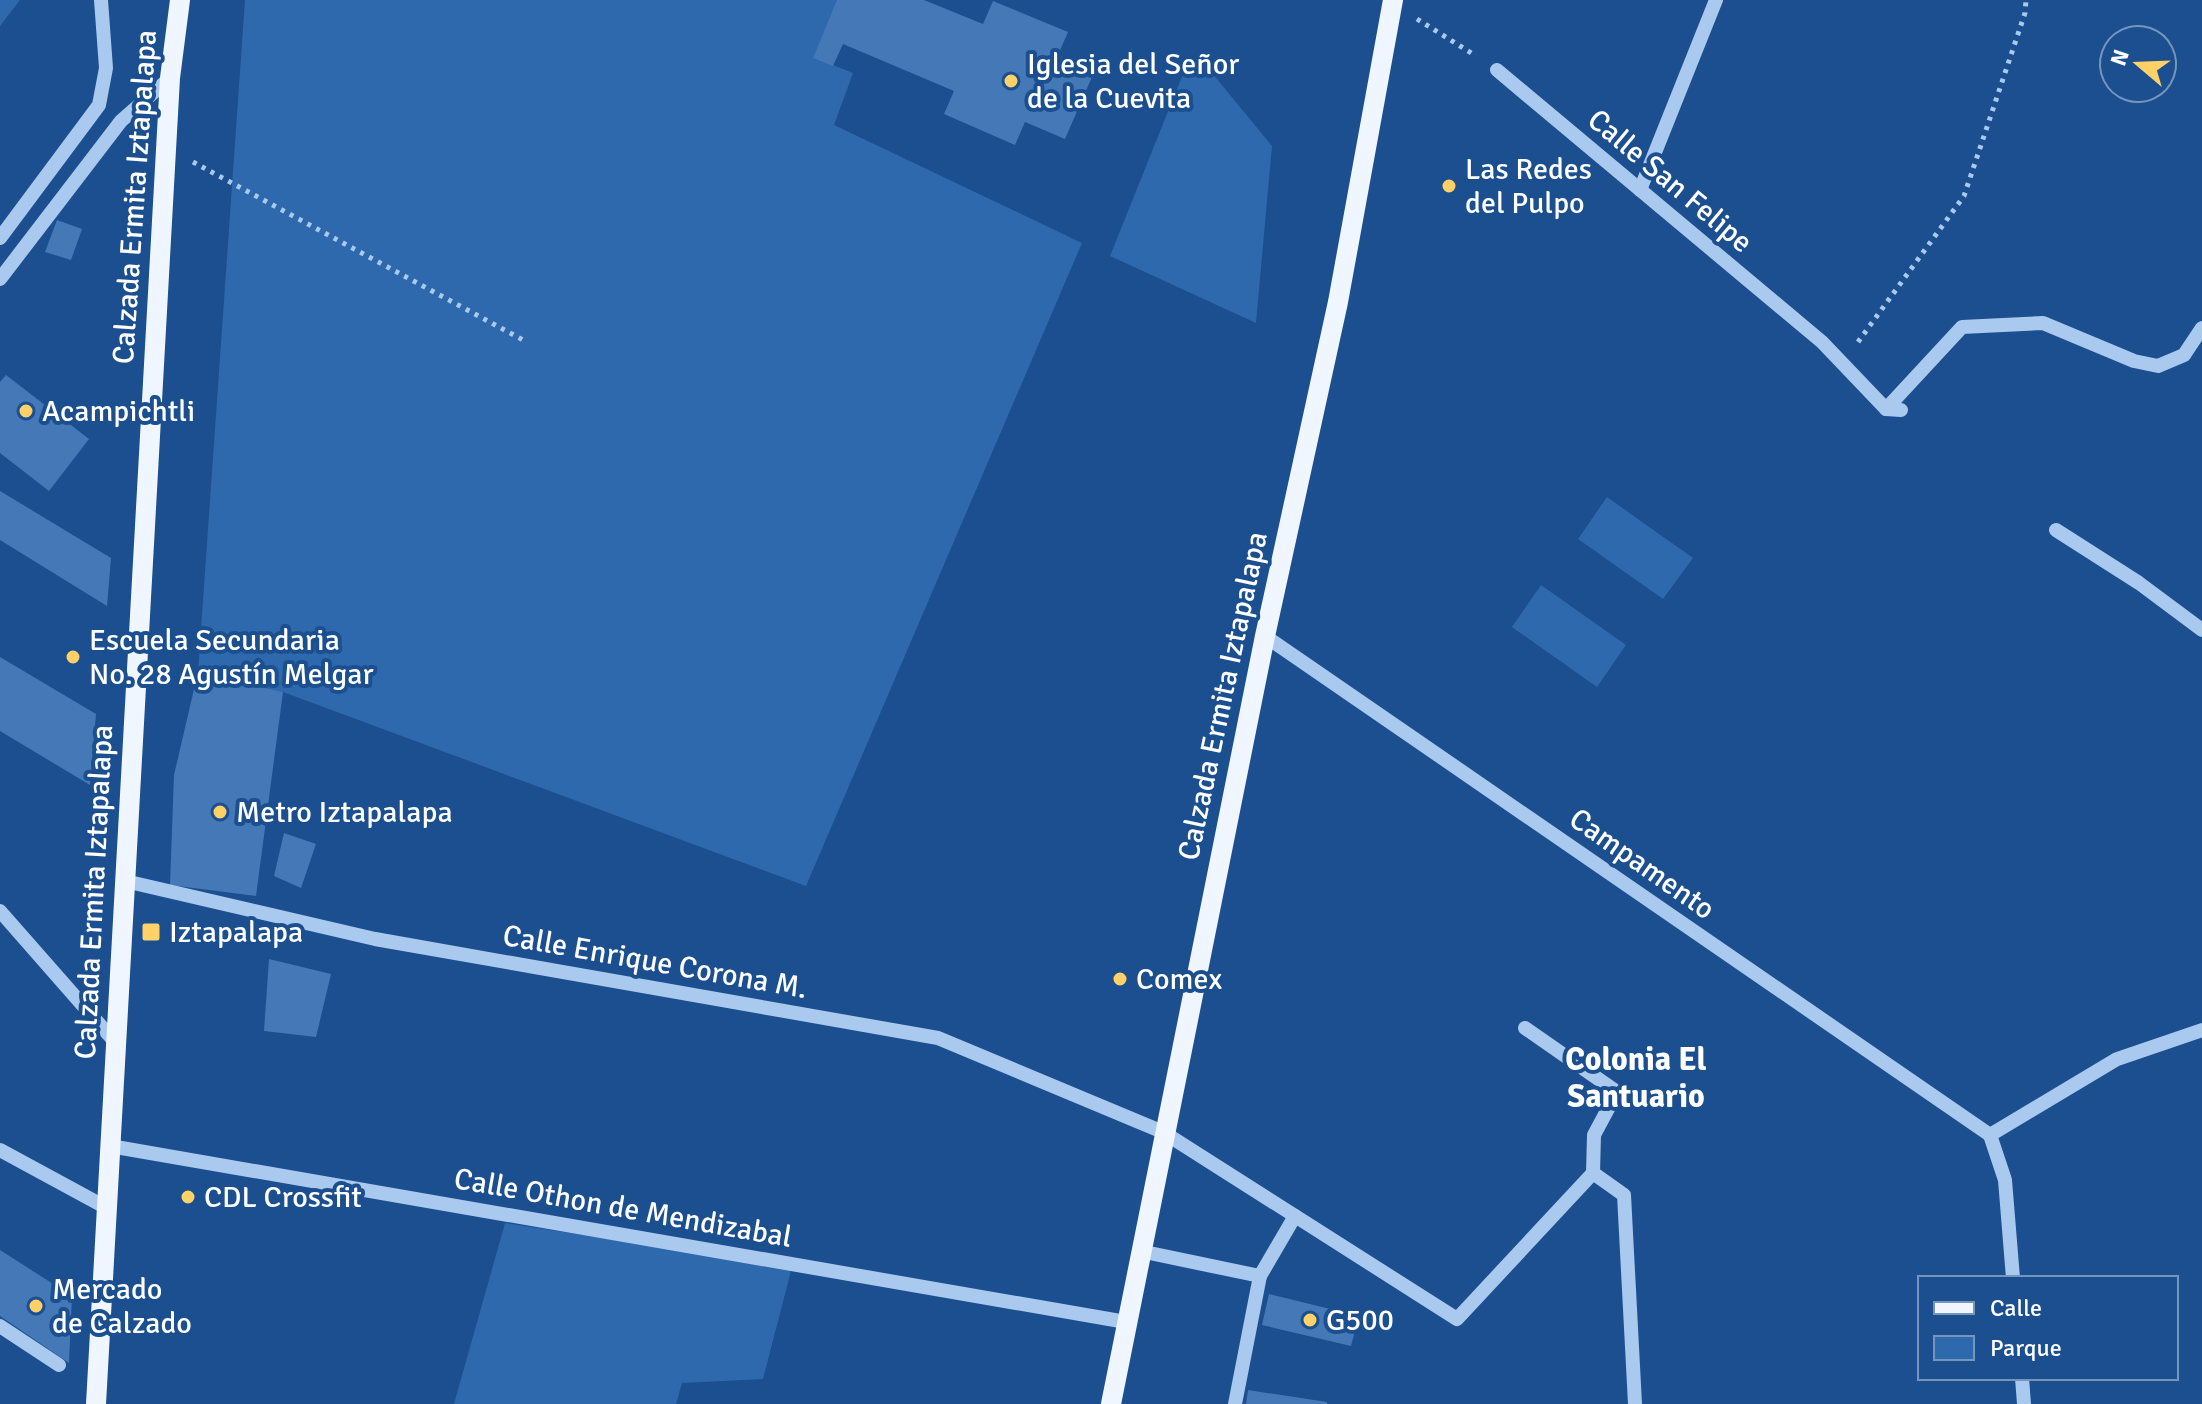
<svg xmlns="http://www.w3.org/2000/svg" width="2202" height="1404" viewBox="0 0 2202 1404" font-family="Signika,sans-serif">
<style>
.green{fill:#2e69ad}
.building{fill:#4478b7}
.lines{fill:none;stroke-linecap:round;stroke-linejoin:round}
.path{stroke:#a9c9ee;stroke-width:5;stroke-dasharray:4 6;stroke-linecap:butt}
.minor{stroke:#a9c9ee;stroke-width:14}
.major{stroke:#f0f6ff;stroke-width:20}
.poi-dot{fill:#ffd166;stroke:#1b4f8f;stroke-width:3}
.labels{text-anchor:middle;dominant-baseline:central;stroke-width:8;stroke-linejoin:round;paint-order:stroke}
.poi-label{font-size:30px;fill:#fff;stroke:#1b4f8f;text-anchor:start}
.street-label{font-size:30px;fill:#fff;stroke:#1b4f8f}
.neighbourhood-label{font-size:32px;font-weight:bold;fill:#fff;stroke:#1b4f8f}
</style>
<rect width="100%" height="100%" fill="#1b4f8f"/>
<!-- green -->
<g class="green">
<polygon points="0,0 20,0 0,26"/>
<polygon points="245,0 852,0 830,64 853,73 834,125 1082,243 806,886 283,692 198,672"/>
<polygon points="1187,64 1212,73 1272,146 1256,323 1110,256"/>
<polygon points="1607,497 1693,558 1663,599 1578,539"/>
<polygon points="1541,585 1626,645 1597,687 1512,627"/>
<polygon points="505,1223 792,1267 763,1379 682,1383 676,1404 454,1404"/>
</g>
<!-- building -->
<g class="building">
<polygon points="837,0 924,0 983,24 993,1 1068,32 1058,55 1095,70 1065,139 1025,122 1015,145 944,114 954,91 843,44 833,66 813,58"/>
<polygon points="57,220 82,229 71,260 45,252"/>
<polygon points="6,375 89,439 49,491 0,453 0,382"/>
<polygon points="0,491 111,558 107,606 0,540"/>
<polygon points="0,657 96,714 90,785 0,731"/>
<polygon points="198,672 283,692 256,896 170,885 174,775"/>
<polygon points="284,833 316,844 301,888 274,876"/>
<polygon points="269,959 331,974 316,1037 264,1031"/>
<polygon points="0,1250 72,1296 69,1363 0,1316"/>
<polygon points="1269,1294 1359,1316 1351,1346 1262,1325"/>
<polygon points="1248,1390 1327,1402 1327,1404 1246,1404"/>
</g>
<g class="lines">
<!-- path -->
<g class="path">
<polyline points="1417,19 1476,56"/>
<polyline points="193,162 523,340"/>
<polyline points="1858,342 1964,196 2025,13 2026,0"/>
</g>
<!-- minor -->
<g class="minor">
<polyline points="1497,70 1822,342 1886,409 1901,410"/>
<polyline points="1640,190 1716,0"/>
<polyline points="0,238 99,105 106,68 101,0"/>
<polyline points="0,279 121,121 170,78"/>
<polyline points="1886,409 1962,327 2043,323 2134,361 2158,366 2184,355 2202,328"/>
<polyline points="2056,530 2139,583 2202,630"/>
<polyline points="1265,636 1990,1135"/>
<polyline points="125,881 375,939 938,1038 1163,1132 1457,1319 1593,1173 1594,1135 1617,1092 1525,1028"/>
<polyline points="0,911 115,1042"/>
<polyline points="1990,1135 2117,1059 2202,1030"/>
<polyline points="1990,1135 2005,1180 2013,1278"/>
<polyline points="110,1146 1126,1322"/>
<polyline points="0,1150 107,1208"/>
<polyline points="1593,1173 1624,1195 1635,1404"/>
<polyline points="1140,1251 1260,1276 1235,1404"/>
<polyline points="1260,1276 1295,1216"/>
<polyline points="0,1326 59,1365"/>
<polyline points="2022,1378 2024,1404"/>
</g>
<!-- major -->
<g class="major">
<polyline points="96,1404 170,78 180,0"/>
<polyline points="1111,1404 1265,636 1338,302 1393,0"/>
</g>
</g>
<!-- markers -->
<g class="poi-dot">
<circle cx="1011" cy="81" r="8"/>
<circle cx="1449" cy="186" r="8"/>
<circle cx="26" cy="411" r="8"/>
<circle cx="73" cy="657" r="8"/>
<circle cx="220" cy="812" r="8"/>
<rect x="141" y="922" width="20" height="20" rx="4"/>
<circle cx="1120" cy="979" r="8"/>
<circle cx="188" cy="1197" r="8"/>
<circle cx="36" cy="1306" r="8"/>
<circle cx="1310" cy="1320" r="8"/>
</g>
<g class="labels">
<!-- poi labels -->
<g class="poi-label">
<text x="1027" y="64">Iglesia del Señor<tspan x="1027" dy="34">de la Cuevita</tspan></text>
<text x="1465" y="169">Las Redes<tspan x="1465" dy="34">del Pulpo</tspan></text>
<text x="42" y="411">Acampichtli</text>
<text x="89" y="640">Escuela Secundaria<tspan x="89" dy="34">No. 28 Agustín Melgar</tspan></text>
<text x="236" y="812">Metro Iztapalapa</text>
<text x="169" y="932">Iztapalapa</text>
<text x="1136" y="979">Comex</text>
<text x="204" y="1197">CDL Crossfit</text>
<text x="52" y="1289">Mercado<tspan x="52" dy="34">de Calzado</tspan></text>
<text x="1326" y="1320">G500</text>
</g>
<!-- street labels -->
<g class="street-label">
<text transform="translate(1670 181) rotate(40)">Calle San Felipe</text>
<text transform="translate(135 197) rotate(-86)">Calzada Ermita Iztapalapa</text>
<text transform="translate(1223 696) rotate(-78)">Calzada Ermita Iztapalapa</text>
<text transform="translate(1642 864) rotate(35)">Campamento</text>
<text transform="translate(94 892) rotate(-87)">Calzada Ermita Iztapalapa</text>
<text transform="translate(655 962) rotate(10)">Calle Enrique Corona M.</text>
<text transform="translate(623 1208) rotate(10)">Calle Othon de Mendizabal</text>
</g>
<!-- neighbourhood labels -->
<g class="neighbourhood-label">
<text x="1636" y="1059">Colonia El<tspan x="1636" dy="37">Santuario</tspan></text>
</g>
</g>
<!-- legend -->
<rect x="1918" y="1276" width="260" height="104" fill="#1b4f8f" stroke="#7695bc" stroke-width="2"/>
<rect x="1934" y="1302" width="40" height="12" fill="#f0f6ff" stroke="#7695bc" stroke-width="2"/>
<text x="1990" y="1316" font-size="24" fill="#ffffff">Calle</text>
<rect x="1934" y="1336" width="40" height="24" fill="#2e69ad" stroke="#7695bc" stroke-width="2"/>
<text x="1990" y="1356" font-size="24" fill="#ffffff">Parque</text>
<!-- north arrow -->
<g transform="translate(2138 64) rotate(289)"><circle r="38" fill="#1b4f8f" stroke="#7695bc" stroke-width="2"/>
<path d="M0-6L14 30L0 20L-14 30Z" fill="#ffd166"/>
<text y="-12" font-size="22" font-weight="bold" text-anchor="middle" fill="#ffffff">N</text>
</g>
</svg>
